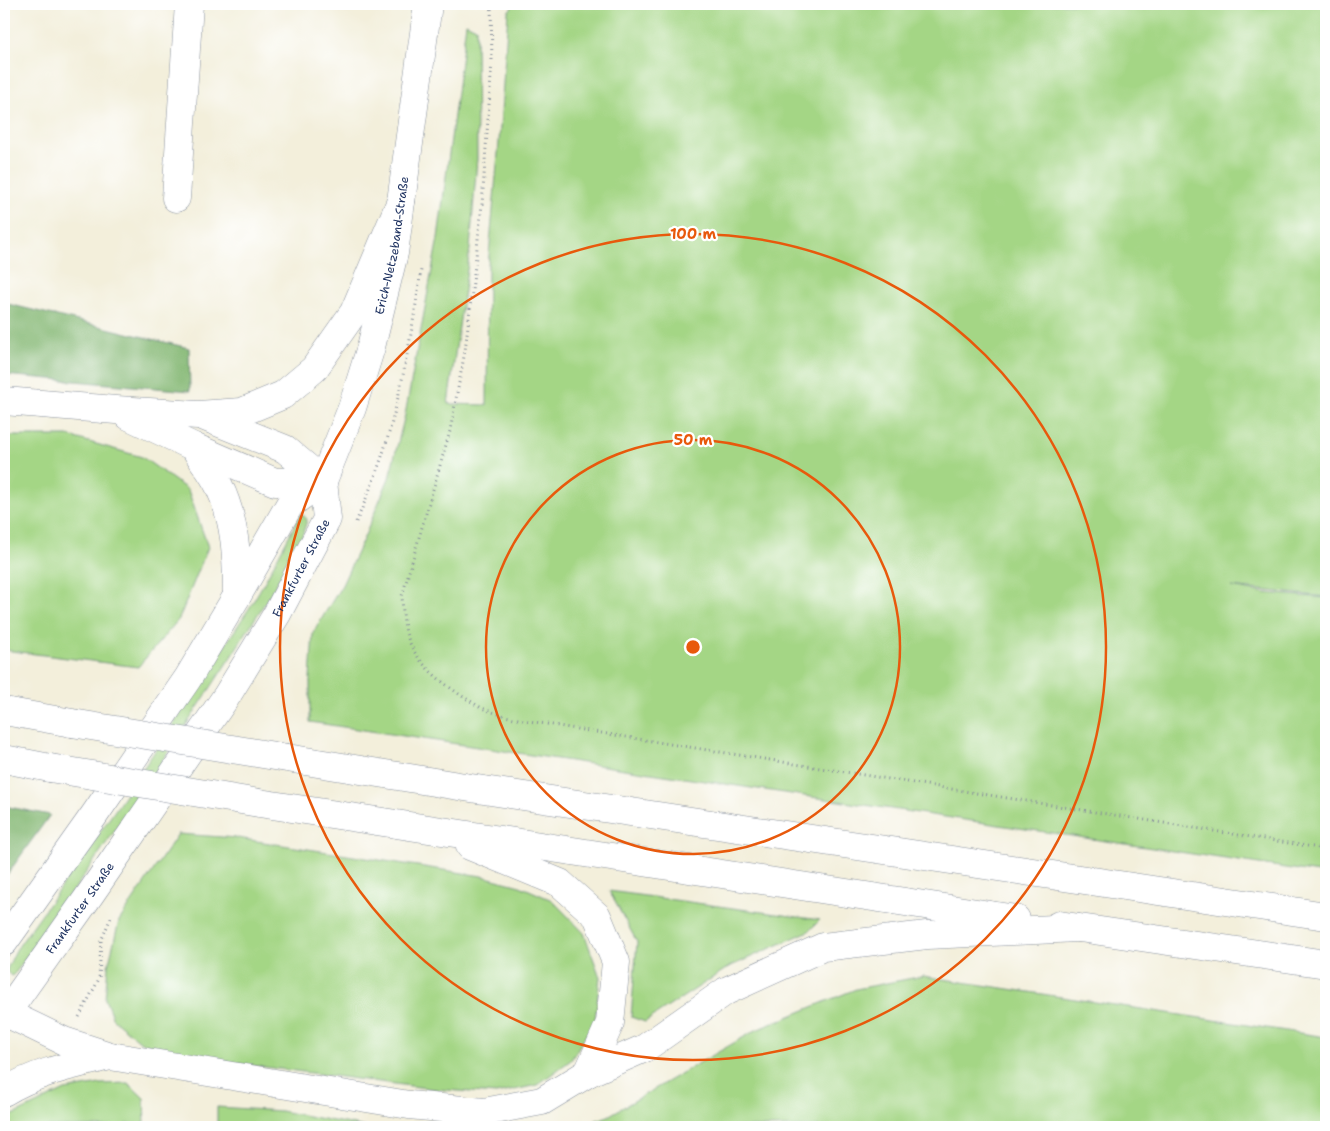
<svg xmlns="http://www.w3.org/2000/svg" width="1330" height="1131" viewBox="0 0 1330 1131" font-family="'Shantell Sans',sans-serif">
<style>
.green{fill:#a4d685;stroke:#608272}
.forest{fill:#83b772;stroke:#4f7368}
.lines{fill:none;stroke-linecap:round;stroke-linejoin:round}
.minor-casing{stroke:#878f9c;stroke-width:29}
.highway-casing{stroke:#878f9c;stroke-width:29}
.path{stroke:#878f9c;stroke-width:3;stroke-dasharray:1 4;stroke-linecap:butt}
.minor{stroke:#fff;stroke-width:28}
.highway{stroke:#fff;stroke-width:28}
.highway-bridge-casing{stroke:#878f9c;stroke-width:29;stroke-linecap:butt}
.highway-bridge{stroke:#fff;stroke-width:28}
.ring{fill:none;stroke:#e8590c;stroke-width:2.5}
.labels{text-anchor:middle;dominant-baseline:central;stroke-width:4.5;stroke-linejoin:round;paint-order:stroke}
.street-label{font-size:12px;fill:#1b2f5e;stroke:#fff}
.centre{fill:#e8590c;stroke:#fff;stroke-width:2.5}
.ring-label{font-size:15px;text-anchor:middle;font-weight:bold;fill:#e8590c;stroke:#fff;stroke-width:4.5;stroke-linejoin:round;paint-order:stroke}
</style>
<rect width="100%" height="100%" fill="#fff"/>
<filter id="ink" filterUnits="userSpaceOnUse"><feTurbulence type="fractalNoise" baseFrequency=".02" numOctaves="2"/><feDisplacementMap in="SourceGraphic" scale="10" xChannelSelector="R" yChannelSelector="G"/><feConvolveMatrix kernelMatrix="1 2 1 2 8 2 1 2 1" color-interpolation-filters="sRGB"/></filter>
<filter id="wash" filterUnits="userSpaceOnUse"><feTurbulence type="fractalNoise" baseFrequency=".0096" numOctaves="4" result="noise"/><feDisplacementMap in="SourceGraphic" scale="20" xChannelSelector="R" yChannelSelector="G"/><feGaussianBlur stdDeviation="1.12" result="paint"/><feColorMatrix in="noise" values="0 0 0 0 0 0 0 0 0 0 0 0 0 0 0 0 0 1.4 0 .05"/><feComposite in="paint" operator="in"/></filter>
<g filter="url(#wash)">
<rect width="100%" height="100%" fill="#f3efdb"/>
<!-- green -->
<g class="green">
<polygon points="514,4 1326,4 1326,597 1231,587 1266,593 1326,598 1326,874 310,722 310,678 313,633 342,585 366,533 389,478 405,415 438,238 466,23 476,28 477,159 470,249 448,404 487,405 488,266 499,142 508,12"/>
<polygon points="4,436 68,436 142,457 188,490 208,547 179,619 138,667 4,650"/>
<path d="M 300,515 L 303,515 L 307,519 C 303,539 292,557 282,574 C 267,601 250,626 234,652 C 164,760 91,867 16,972 L 13,975 L 11,976 L 7,972 L 7,969 L 16,950 L 109,819 L 192,696 L 250,607 L 265,581 Z"/>
<polygon points="178,834 237,838 482,876 520,886 552,900 584,933 600,977 595,1020 571,1060 537,1085 496,1094 434,1089 187,1057 141,1042 113,1019 105,999 108,966 119,921"/>
<polygon points="609,891 820,920 809,931 729,967 645,1022 631,1017 637,942"/>
<polygon points="923,976 1326,1037 1326,1127 577,1127 608,1116 756,1030 856,989"/>
<polygon points="128,1083 144,1098 145,1124 126,1124 121,1127 4,1127 4,1121 11,1116 65,1090 100,1084"/>
<polygon points="217,1107 281,1111 365,1127 217,1127"/>
</g>
<!-- forest -->
<g class="forest">
<polygon points="4,303 189,348 190,391 4,375"/>
<polygon points="4,806 50,815 4,879"/>
</g>
</g>
<g filter="url(#ink)">
<g class="lines">
<!-- minor casing -->
<g class="minor-casing">
<g id="minor">
<polyline points="176,198 189,4"/>
<polyline points="4,942 95,814 188,678 237,596 290,504 323,481"/>
<path id="s1" d="M 4,1016 L 89,896 L 226,697 L 277,614 L 327,519 L 323,481 L 352,408 L 371,347 L 394,253 L 428,4"/>
</g>
</g>
<!-- highway casing -->
<g class="highway-casing">
<g id="highway">
<polyline points="4,401 116,410 198,415 242,412 283,395 314,369 354,312 401,201"/>
<polyline points="129,416 194,447 275,482 323,481"/>
<polyline points="205,417 285,449 323,481"/>
<path d="M 194,447 C 202,460 213,473 219,486 C 236,521 237,559 237,596"/>
<polyline points="4,711 72,723"/>
<polyline points="287,758 477,789 1326,916"/>
<polyline points="4,759 50,768"/>
<polyline points="259,803 1016,919"/>
<polyline points="470,846 560,883 597,916 616,962 610,1023 588,1073"/>
<polyline points="1059,925 1326,964"/>
<polyline points="6,1013 64,1041 110,1056 409,1105 484,1112 542,1101 588,1073 645,1048 726,991 823,947 927,935 1077,928"/>
<path d="M 4,1092 C 36,1072 73,1065 110,1056"/>
</g>
</g>
<!-- path -->
<g class="path">
<path d="M 491,4 L 492,61 L 482,205 L 465,351 L 450,431 L 402,596 C 403,611 403,627 409,641 C 419,666 444,684 465,698 C 471,701 476,705 482,708 C 507,719 537,722 564,727 L 1326,849"/>
<path d="M 356,522 C 368,495 379,468 387,440 C 403,384 413,327 421,270"/>
<polyline points="79,1017 99,979 101,941 112,915"/>
</g>
<!-- minor -->
<use href="#minor" class="minor"/>
<!-- highway -->
<use href="#highway" class="highway"/>
<!-- highway-bridge casing -->
<g class="highway-bridge-casing">
<g id="highway-bridge">
<polyline points="72,723 287,758"/>
<polyline points="50,768 259,803"/>
</g>
</g>
<!-- highway-bridge -->
<use href="#highway-bridge" class="highway-bridge"/>
</g>
</g>
<!-- distance rings -->
<g class="ring">
<circle cx="693" cy="647" r="207"/>
<circle cx="693" cy="647" r="413"/>
</g>
<g class="labels">
<!-- street labels -->
<g class="street-label">
<text stroke="none"><textPath href="#s1" startOffset="878">Erich-Netzeband-Straße</textPath></text>
<text stroke="none"><textPath href="#s1" startOffset="538">Frankfurter Straße</textPath></text>
<text stroke="none"><textPath href="#s1" startOffset="132">Frankfurter Straße</textPath></text>
</g>
</g>
<circle cx="693" cy="647" r="8" class="centre"/>
<g class="ring-label">
<text x="693" y="239">100 m</text>
<text x="693" y="445">50 m</text>
</g>
<!-- margin -->
<rect width="1330" height="1131" fill="none" stroke="#fff" stroke-width="20"/>
</svg>
